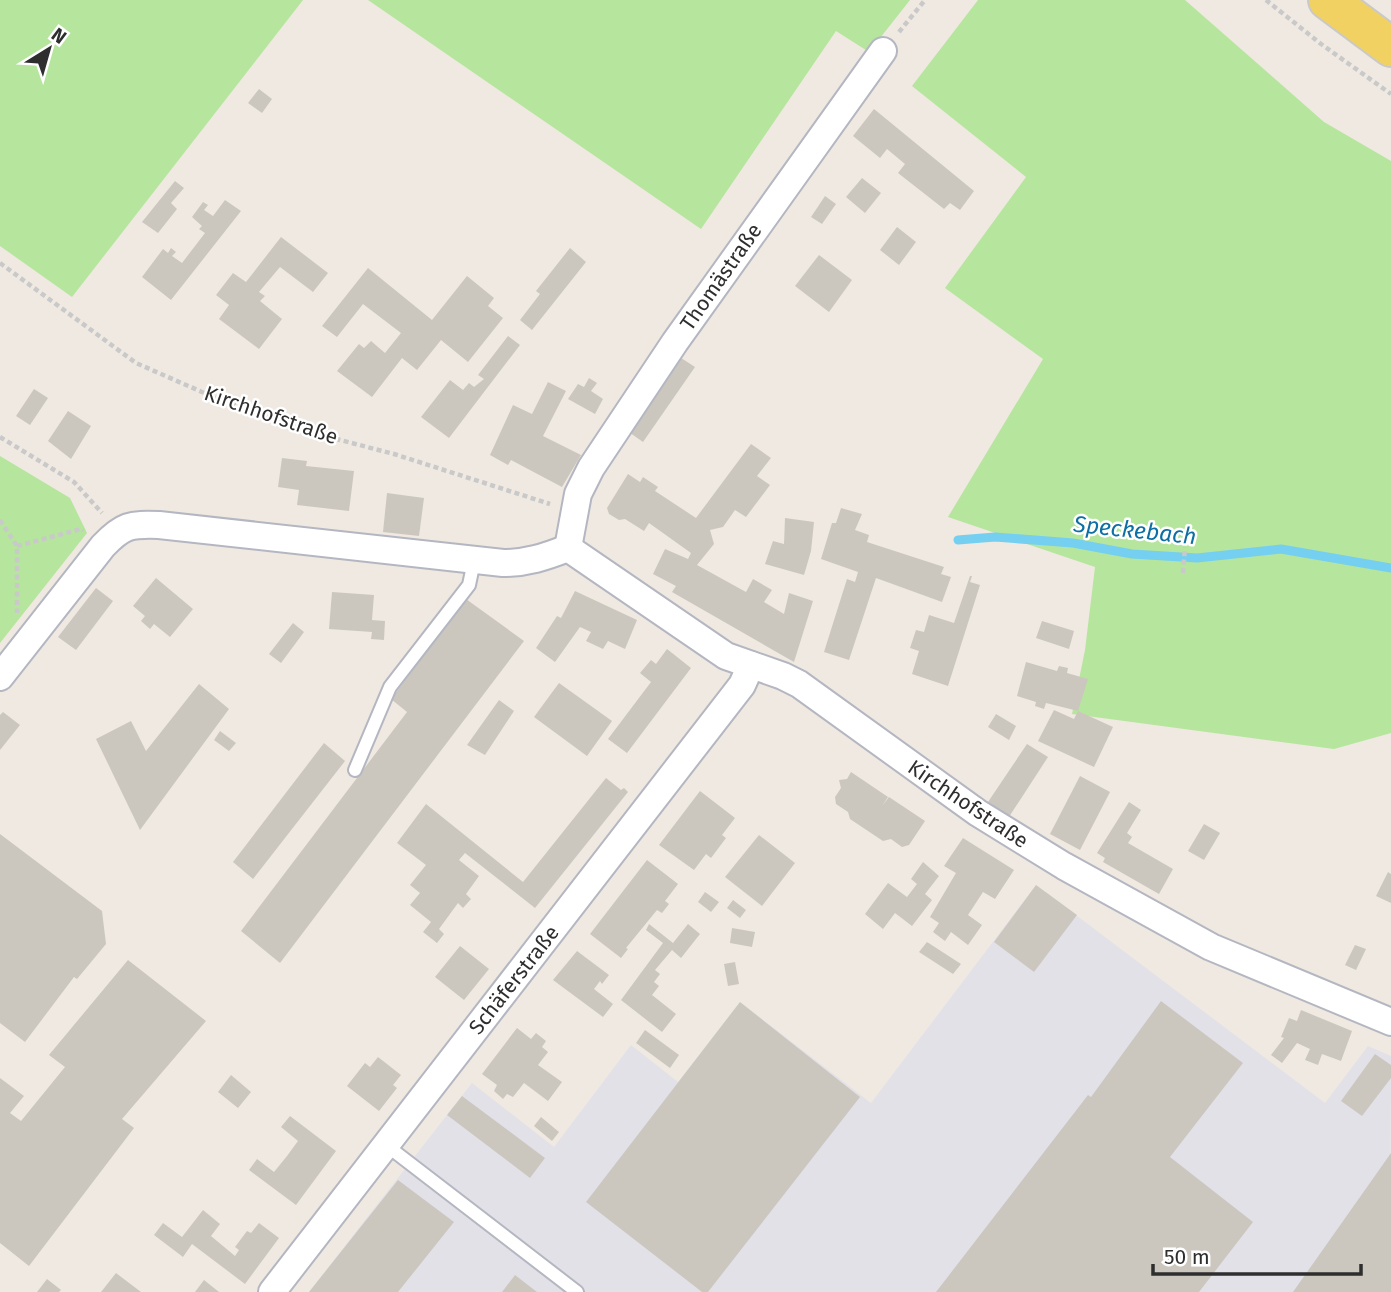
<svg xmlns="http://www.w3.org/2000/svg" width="1391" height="1292" viewBox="0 0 1391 1292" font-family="'Fira Sans',sans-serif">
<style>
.industrial{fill:#e3e1e8}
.green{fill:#b6e59e}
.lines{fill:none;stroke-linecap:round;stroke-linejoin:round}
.stream{stroke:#75cff0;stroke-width:9}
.building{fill:#cbc7bf}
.service-casing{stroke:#b4b7c1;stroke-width:16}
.minor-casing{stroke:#b4b7c1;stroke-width:30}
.primary-casing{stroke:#c9c9c9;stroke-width:42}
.path{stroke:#c9c9c9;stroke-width:4.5;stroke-dasharray:5 3.5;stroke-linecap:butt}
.service{stroke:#fff;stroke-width:12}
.minor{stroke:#fff;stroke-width:26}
.primary{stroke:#f2d163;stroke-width:38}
.labels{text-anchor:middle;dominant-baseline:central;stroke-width:5;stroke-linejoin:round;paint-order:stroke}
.street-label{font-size:21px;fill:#2e2e2e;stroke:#fff}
.water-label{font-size:23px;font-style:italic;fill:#0d6fa3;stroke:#fff}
</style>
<rect width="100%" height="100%" fill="#efe9e1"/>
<!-- industrial -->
<polygon class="industrial" points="1036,885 1325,1103 1368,1046 1391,1056 1390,1292 309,1292 472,1083 554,1147 631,1045 678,1082 740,1002 871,1103"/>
<!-- green -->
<g class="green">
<polygon points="0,0 303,0 72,297 0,246"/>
<polygon points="368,0 910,0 869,52 836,31 701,229"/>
<polygon points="978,0 1185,0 1324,122 1391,161 1391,733 1334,749 1072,714 1085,650 1095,567 948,517 1043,359 945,288 1026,177 912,86"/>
<polygon points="0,456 70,498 87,533 0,643"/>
</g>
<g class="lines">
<!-- stream -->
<polyline class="stream" points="958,540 995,537 1073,543 1132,554 1197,558 1281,549 1391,568"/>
</g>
<!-- building -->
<g class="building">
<polygon points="259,89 272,99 262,113 248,103"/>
<polygon points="874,109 974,191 960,210 950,203 944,209 898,173 905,164 887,149 880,158 853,136"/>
<polygon points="862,178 881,193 865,213 846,197"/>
<polygon points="175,181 184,188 171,203 177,209 158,233 142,222"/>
<polygon points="825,196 836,204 822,224 811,217"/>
<polygon points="225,200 241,211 171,300 142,277 163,249 168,253 171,248 176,252 172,256 182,263 205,233 199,229 202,226 192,217 203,202 208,205 204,210 213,216"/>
<polygon points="897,227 916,242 899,265 880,250"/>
<polygon points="281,237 328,273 313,292 280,267 259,292 265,296 260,301 282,319 259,349 219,319 229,305 216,295 233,273 246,282"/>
<polygon points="570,248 586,262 532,330 520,320 540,294 536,291"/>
<polygon points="819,255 852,280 829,312 795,286"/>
<polygon points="368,268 432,320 467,276 494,298 488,306 503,318 468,362 441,340 417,370 402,358 372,397 337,371 359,344 364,348 371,341 385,353 401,333 363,304 337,337 322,326"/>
<polygon points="508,336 520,345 449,438 421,417 450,380 463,390 469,383 474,387 484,379 478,375"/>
<polygon points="678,356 695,367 643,442 626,430"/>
<polygon points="589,378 597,383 591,391 603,399 595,414 568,399 578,384 584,387"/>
<polygon points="548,382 566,391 543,436 581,455 562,487 511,460 508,465 490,455 513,405 532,414"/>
<polygon points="34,389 48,398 30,425 16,416"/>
<polygon points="68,411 91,426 71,459 48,441"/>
<polygon points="751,444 771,458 757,476 770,485 746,517 735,510 723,527 710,530 714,544 697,565 746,592 753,579 772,590 764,602 784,614 789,593 813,601 794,662 672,592 676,586 653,574 665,549 688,559 691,553 649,523 644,531 625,519 619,520 609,514 607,508 628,474 640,482 643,477 658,487 655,491 696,518"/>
<polygon points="282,458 307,461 306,466 354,471 349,511 297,505 299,490 278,487"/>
<polygon points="387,493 424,498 419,536 383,532"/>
<polygon points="841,508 862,514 855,530 869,535 867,542 944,567 941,574 951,577 942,602 876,578 849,660 824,652 847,579 855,582 858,572 821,559 832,523 836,523"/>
<polygon points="785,518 814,522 811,551 804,575 765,564 773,541 784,544"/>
<polygon points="970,576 972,576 970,582 980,585 948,686 912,674 919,651 910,648 916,630 924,632 929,615 954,623"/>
<polygon points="156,578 193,609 170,637 154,624 150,629 141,621 145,616 133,606"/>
<polygon points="96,588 113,601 76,650 58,637"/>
<polygon points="575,591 637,620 625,649 608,641 603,649 586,641 591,632 580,627 555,662 536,648 557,616 561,618"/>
<polygon points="332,592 374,595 372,620 385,621 384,640 371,639 372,632 329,629"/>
<polygon points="466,599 524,641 280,963 241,931 407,712 391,699"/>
<polygon points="1042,621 1074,631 1069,649 1036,638"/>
<polygon points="293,623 304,632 281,663 269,654"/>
<polygon points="667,649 691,668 627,753 608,739 651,682 640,673 651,660 656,664"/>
<polygon points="1026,662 1057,671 1059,666 1068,668 1067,673 1088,679 1078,711 1046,703 1044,709 1035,706 1036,702 1017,696"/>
<polygon points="559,683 612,721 587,756 534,717"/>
<polygon points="199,684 229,709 140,830 96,739 131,721 146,751"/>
<polygon points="499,700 514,711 485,755 467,745"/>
<polygon points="1054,710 1074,719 1078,711 1113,727 1094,767 1038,741"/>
<polygon points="3,712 20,725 0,750 0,715"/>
<polygon points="996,714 1016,726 1009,740 988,727"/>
<polygon points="220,731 236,743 229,751 214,740"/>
<polygon points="324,743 345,761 253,879 233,862"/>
<polygon points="1027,744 1048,757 1007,820 986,805"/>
<polygon points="851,772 888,797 882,806 889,797 925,821 909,845 902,847 891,839 883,841 850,819 848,812 836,804 835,797 841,788 839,780 847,779"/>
<polygon points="1080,776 1110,792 1080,850 1050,834"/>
<polygon points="606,778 621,790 624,788 628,792 535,908 465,853 459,860 479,876 466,894 471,899 463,908 458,903 439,929 444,934 437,943 423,932 431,922 410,905 420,893 410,885 426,865 397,843 426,804 523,882"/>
<polygon points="700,791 735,818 722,835 726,838 711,858 706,854 694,870 659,845"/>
<polygon points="1129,802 1141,810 1127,833 1132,837 1128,843 1173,869 1159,894 1103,862 1105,858 1097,853"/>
<polygon points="1204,824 1220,833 1204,860 1188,851"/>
<polygon points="0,834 102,911 106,944 77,979 74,977 25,1042 0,1023"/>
<polygon points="759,835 795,863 762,906 725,877"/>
<polygon points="963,838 1014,870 995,899 983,892 968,915 982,925 968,945 951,932 945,941 933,932 939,923 930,917 956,873 944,866"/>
<polygon points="647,860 678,884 665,901 669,904 662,913 657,910 626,948 628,949 621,958 590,934"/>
<polygon points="923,862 939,876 925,894 932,900 912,926 895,913 883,929 865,914 888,883 907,897 917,884 911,879"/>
<polygon points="1388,872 1391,874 1391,903 1376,896"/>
<polygon points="1036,885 1077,915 1034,972 994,942"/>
<polygon points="705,892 719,902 711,912 698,902"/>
<polygon points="733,900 746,910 740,918 727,908"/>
<polygon points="649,924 673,943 688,924 700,934 681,958 672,950 655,970 660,974 654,982 659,986 652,995 676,1014 662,1032 621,1000 663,943 646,930"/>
<polygon points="732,928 755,932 752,947 730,943"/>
<polygon points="927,942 961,964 953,974 919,952"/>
<polygon points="1355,945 1366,949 1356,970 1345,965"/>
<polygon points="460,946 489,969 464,1000 435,977"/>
<polygon points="577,951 609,975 602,984 600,981 594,989 613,1004 603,1017 553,980"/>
<polygon points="128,960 206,1021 122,1119 134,1128 29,1266 0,1243 0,1078 24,1096 10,1113 21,1121 65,1067 49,1055"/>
<polygon points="735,962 739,984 728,986 724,964"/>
<polygon points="1161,1001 1243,1063 1170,1157 1253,1222 1199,1292 936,1292 1088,1095 1091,1097"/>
<polygon points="740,1002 860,1097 708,1292 702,1292 586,1202"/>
<polygon points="1301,1010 1352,1031 1341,1061 1322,1054 1318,1065 1305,1060 1310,1049 1297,1043 1282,1063 1271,1055 1284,1038 1281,1037 1289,1018 1297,1021"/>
<polygon points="517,1028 531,1039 536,1033 546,1041 542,1047 548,1052 538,1065 562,1082 548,1101 524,1083 513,1097 507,1094 503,1099 494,1091 497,1085 482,1074"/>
<polygon points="645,1030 679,1055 670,1068 636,1043"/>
<polygon points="1375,1054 1391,1065 1391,1078 1362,1116 1341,1101"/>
<polygon points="378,1057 401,1075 393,1085 397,1088 379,1111 347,1086 365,1063 370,1067"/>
<polygon points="231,1075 251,1092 238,1108 218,1092"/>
<polygon points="462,1096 545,1158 530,1178 447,1115"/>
<polygon points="290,1116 336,1151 296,1205 249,1170 257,1159 274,1172 287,1156 298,1141 281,1127"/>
<polygon points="541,1117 559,1132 552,1141 534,1126"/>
<polygon points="1391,1153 1391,1292 1293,1292"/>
<polygon points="398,1180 454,1222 398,1292 309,1292"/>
<polygon points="203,1210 220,1224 211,1236 235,1256 239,1250 235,1247 247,1231 251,1233 259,1223 279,1238 245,1284 192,1244 183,1257 154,1235 163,1223 182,1237"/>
<polygon points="116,1273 141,1292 101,1292"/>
<polygon points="515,1275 537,1292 502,1292"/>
<polygon points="47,1279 61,1290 59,1292 37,1292"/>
<polygon points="204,1280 219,1292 195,1292"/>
</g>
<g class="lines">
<!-- service casing -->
<g class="service-casing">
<g id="service">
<polyline points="355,770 390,687 469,585 474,561"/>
<polyline points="386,1145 577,1292"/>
</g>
</g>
<!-- minor casing -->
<g class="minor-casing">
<g id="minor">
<polyline points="568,548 726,656 783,676 799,684 978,813 1064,866 1211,947 1391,1022"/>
<polyline points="568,548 578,494 591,468 675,342 883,51"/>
<path d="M 0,677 L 103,546 C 123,525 130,524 159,525 L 503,563 C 527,563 545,557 568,548"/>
<polyline points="272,1292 742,685 751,665"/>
</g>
</g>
<!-- primary casing -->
<g class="primary-casing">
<polyline id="primary" points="1328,0 1391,47"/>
</g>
<!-- path -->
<g class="path">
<polyline points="1266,0 1321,44 1391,94"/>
<polyline points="899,32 925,0"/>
<polyline points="0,263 136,363 202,392 294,428 394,454 550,504"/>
<polyline points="0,437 74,482 102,513"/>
<polyline points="0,520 17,546 17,613"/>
<polyline points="17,546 81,529 83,531"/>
<polyline points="1183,573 1185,547"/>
</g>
<!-- service -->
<use href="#service" class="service"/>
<!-- minor -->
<use href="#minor" class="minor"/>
<!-- primary -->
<use href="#primary" class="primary"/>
</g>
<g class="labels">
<!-- street labels -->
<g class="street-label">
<text transform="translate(721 277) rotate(-55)">Thomästraße</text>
<text transform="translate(271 415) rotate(19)">Kirchhofstraße</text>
<text transform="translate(968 804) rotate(34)">Kirchhofstraße</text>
<text transform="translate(514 980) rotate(-52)">Schäferstraße</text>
</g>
<!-- water labels -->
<g class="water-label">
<text transform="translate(1135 530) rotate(6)">Speckebach</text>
</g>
</g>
<!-- north arrow -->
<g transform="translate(49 49) rotate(37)" stroke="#ffffff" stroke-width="5" paint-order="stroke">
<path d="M0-5L12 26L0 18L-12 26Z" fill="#2e2e2e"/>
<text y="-10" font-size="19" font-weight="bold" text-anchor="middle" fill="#2e2e2e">N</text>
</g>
<!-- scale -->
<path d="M1153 1264v10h208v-10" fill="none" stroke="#2e2e2e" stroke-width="3.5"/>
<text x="1164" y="1264" font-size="21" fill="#2e2e2e" stroke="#ffffff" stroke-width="5" paint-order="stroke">50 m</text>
</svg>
